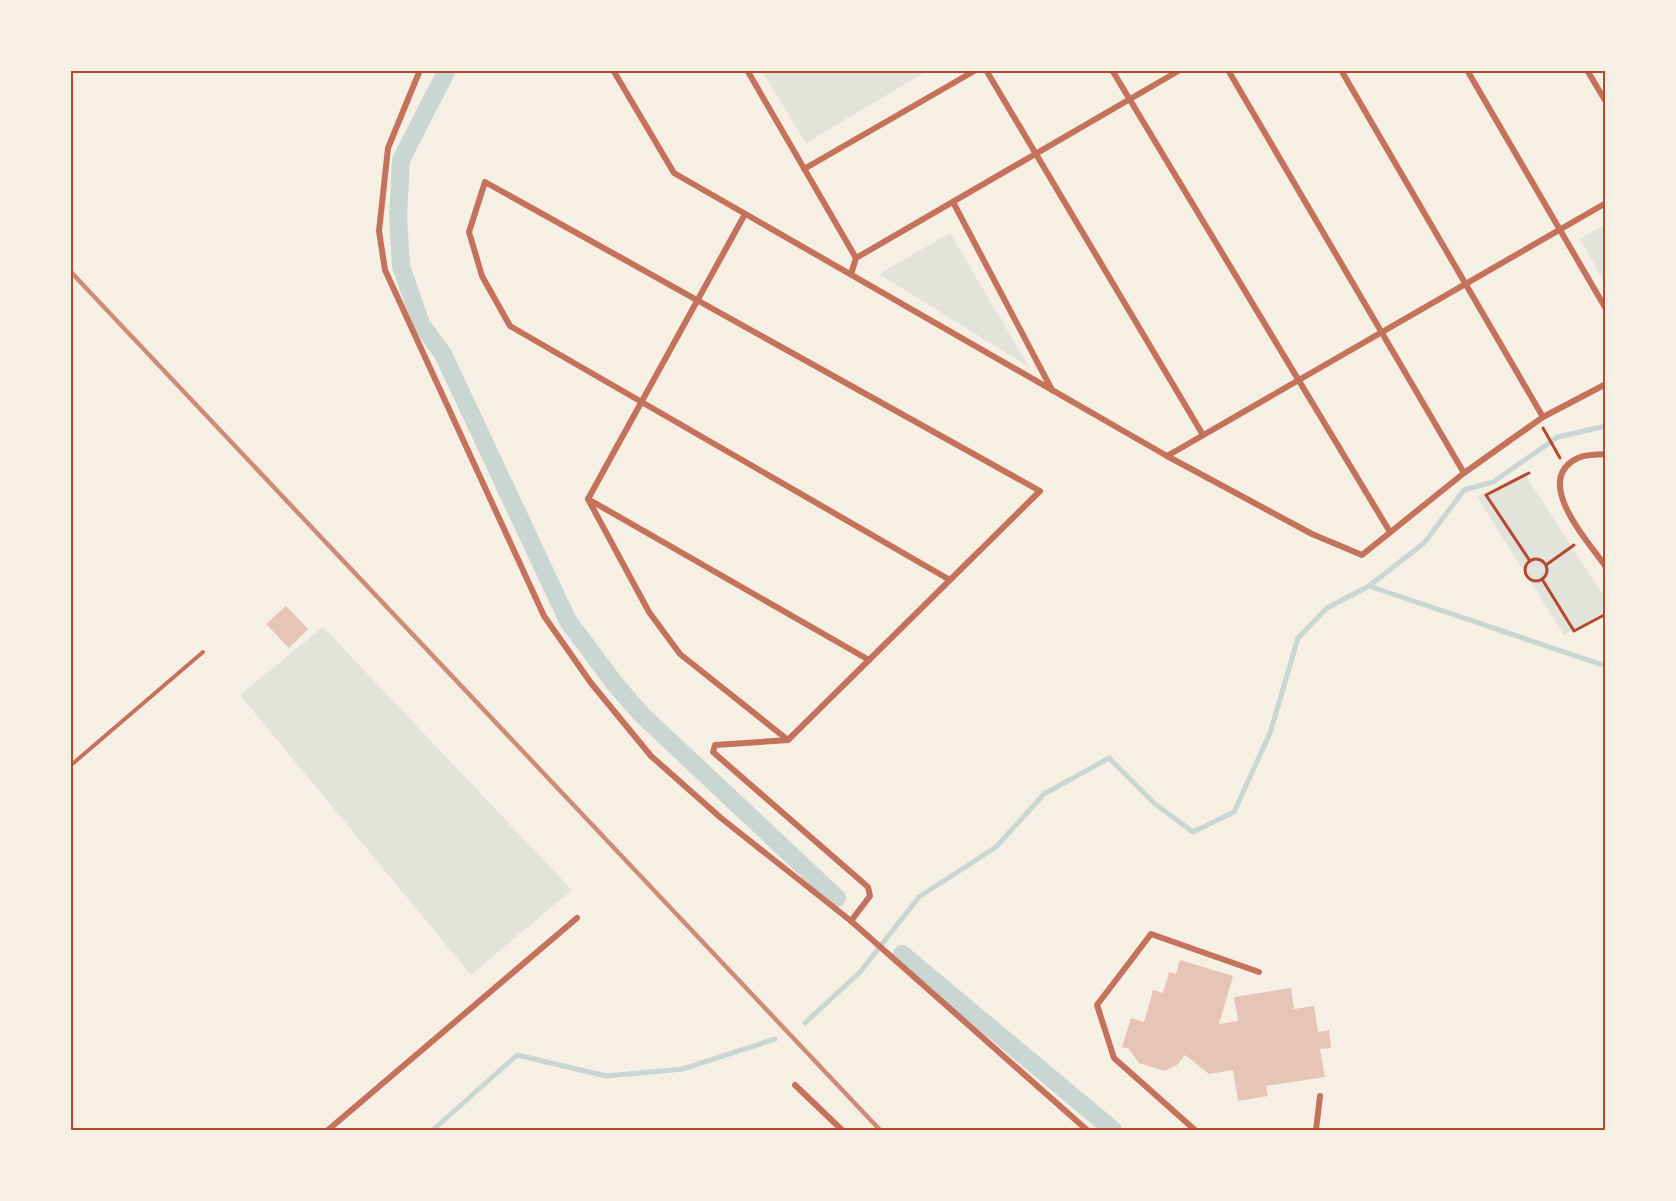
<svg xmlns="http://www.w3.org/2000/svg" width="1676" height="1201" viewBox="0 0 1676 1201" font-family="'Open Sans',sans-serif">
<style>
.green{fill:#e2e4dc}
.lines{fill:none;stroke-linecap:round;stroke-linejoin:round}
.stream{stroke:#c9d6d2;stroke-width:5}
.canal{stroke:#c9d6d2;stroke-width:18}
.building{fill:#e6c5b7}
.path{stroke:#b5482f;stroke-width:3}
.service{stroke:#c5725c;stroke-width:4}
.minor{stroke:#c5725c;stroke-width:6}
.rail{stroke:#cf8b77;stroke-width:4.5}
.neatline{fill:none;stroke:#b5482f;stroke-width:2}
</style>
<rect width="100%" height="100%" fill="#f6efe4"/>
<!-- green -->
<g class="green">
<polygon points="762,71 927,71 806,143"/>
<polygon points="1605,224 1605,283 1580,239"/>
<polygon points="950,233 1029,367 879,274"/>
<polygon points="1524,473 1605,598 1605,612 1564,635 1477,497"/>
<polygon points="323,627 572,890 471,975 240,695"/>
</g>
<g class="lines">
<!-- stream -->
<g class="stream">
<polyline points="1369,586 1606,666"/>
<polyline points="805,1023 860,972 919,897 996,847 1044,794 1109,758 1154,803 1193,832 1234,812 1270,733 1298,638 1327,608 1369,586 1424,543 1464,490 1493,482 1558,437 1606,426"/>
<polyline points="433,1130 517,1055 606,1076 683,1069 775,1039"/>
</g>
<!-- canal -->
<g class="canal">
<polyline points="447,70 401,160 398,217 401,266 421,324 443,354 568,621 615,684 641,714 837,898"/>
<polyline points="902,954 1113,1130"/>
</g>
</g>
<!-- building -->
<g class="building">
<polygon points="286,606 308,629 289,648 266,624"/>
<polygon points="1180,960 1233,976 1219,1024 1238,1021 1234,997 1291,988 1294,1009 1314,1006 1318,1032 1329,1030 1331,1048 1320,1049 1325,1077 1266,1086 1268,1096 1238,1101 1233,1070 1209,1074 1185,1055 1177,1065 1164,1071 1139,1063 1129,1049 1122,1047 1131,1018 1144,1022 1153,990 1163,993 1169,972 1176,974"/>
</g>
<g class="lines">
<!-- path -->
<g class="path">
<polyline points="1543,428 1560,458"/>
<polyline points="1529,473 1486,495 1530,561"/>
<circle cx="1536" cy="570" r="11"/>
<polyline points="1546,565 1574,545"/>
<polyline points="1542,579 1574,631 1606,614"/>
</g>
<!-- service -->
<polyline class="service" points="70,766 203,652"/>
<!-- minor -->
<g class="minor">
<polyline points="420,70 388,148 379,231 385,270 544,616 591,683 651,756 721,818 851,921 1087,1130"/>
<polyline points="613,70 674,173 1167,456 1312,534 1362,555 1464,473 1543,417 1606,384"/>
<polyline points="747,70 856,258 851,274"/>
<polyline points="986,70 1203,435"/>
<polyline points="1112,70 1390,532"/>
<polyline points="1228,70 1464,473"/>
<polyline points="1341,70 1543,417"/>
<polyline points="1467,70 1606,309"/>
<polyline points="1587,70 1606,102"/>
<polyline points="804,169 976,70"/>
<polyline points="953,202 1052,390"/>
<polyline points="856,258 1180,70"/>
<path d="M 1606,454 C 1597,455 1586,454 1578,458 C 1531,480 1588,541 1606,567"/>
<polyline points="1167,456 1606,203"/>
<polyline points="588,499 649,612 680,654 788,740 715,745 713,752 868,887 870,896 851,921"/>
<polyline points="588,499 745,214"/>
<polyline points="588,499 869,660"/>
<polyline points="788,740 1040,491 485,182 469,232 482,276 510,326 950,580"/>
<polyline points="795,1085 842,1130"/>
<polyline points="328,1130 577,918"/>
<polyline points="1195,1130 1114,1058 1097,1005 1151,934 1259,972"/>
<polyline points="1316,1130 1320,1096"/>
</g>
<!-- rail -->
<polyline class="rail" points="70,271 880,1130"/>
</g>
<!-- border -->
<rect width="1676" height="1201" fill="none" stroke="#f6efe4" stroke-width="144"/>
<rect x="72" y="72" width="1532" height="1057" class="neatline"/>
</svg>
